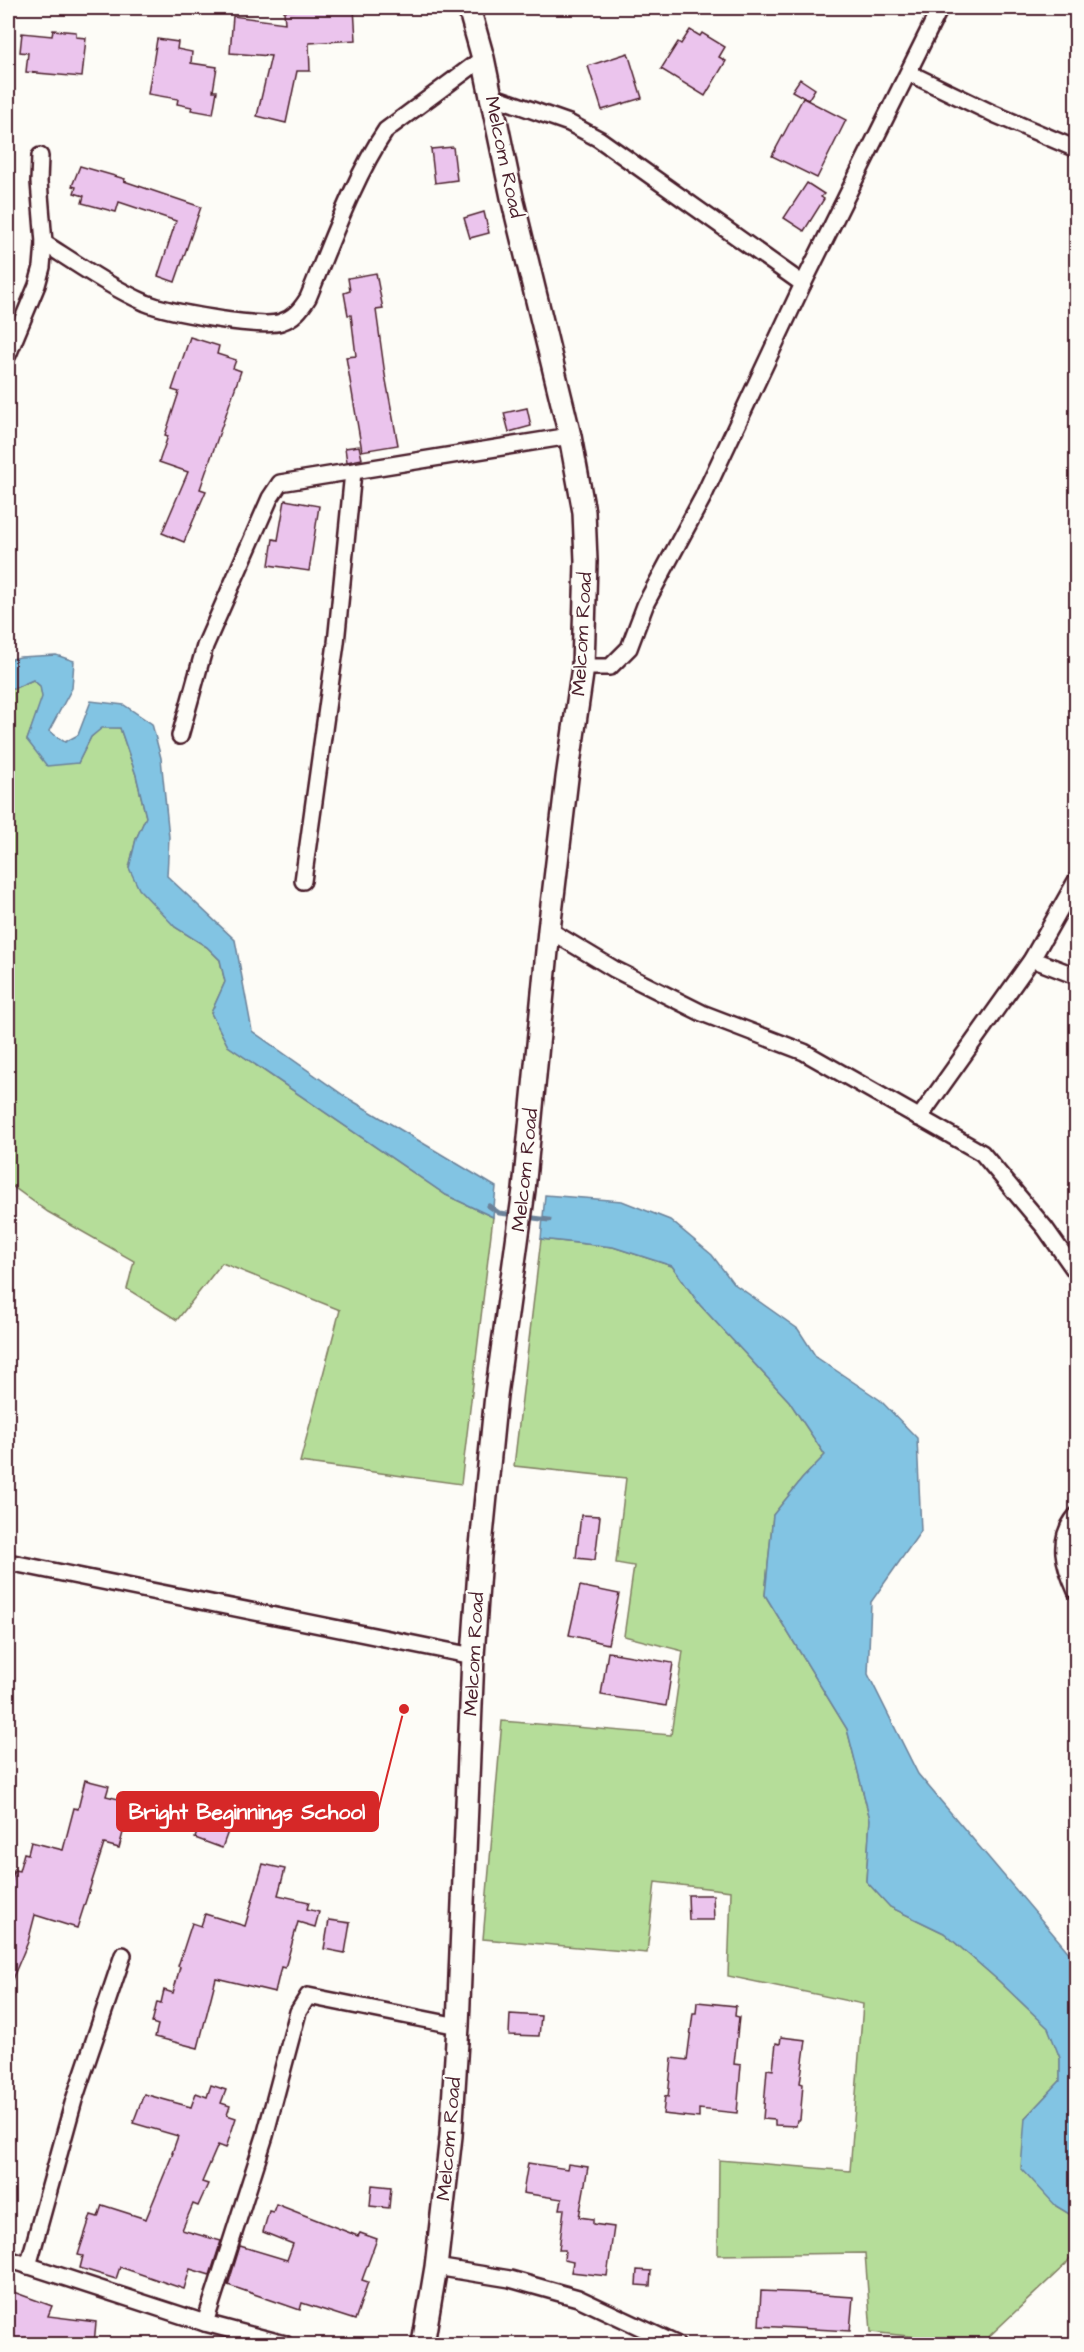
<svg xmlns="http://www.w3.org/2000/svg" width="1084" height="2352" viewBox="0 0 1084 2352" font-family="'Architects Daughter',sans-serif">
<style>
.green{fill:#b5dd99;stroke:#807e62;stroke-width:1.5}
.water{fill:#82c4e3;stroke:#6c8299;stroke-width:1.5}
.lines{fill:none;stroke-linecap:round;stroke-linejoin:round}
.stream{stroke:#6c8299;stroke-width:5}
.building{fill:#ebc4ed;stroke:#4a1f2b;stroke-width:1.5}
.minor-casing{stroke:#4a1f2b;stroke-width:20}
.secondary-casing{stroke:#4a1f2b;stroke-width:26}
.minor{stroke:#fdfcf7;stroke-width:15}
.secondary{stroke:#fdfcf7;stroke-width:21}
.labels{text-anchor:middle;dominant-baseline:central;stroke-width:4.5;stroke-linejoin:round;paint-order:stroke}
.street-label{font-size:20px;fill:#4a1f2b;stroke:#fdfcf7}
.leader{fill:none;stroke:#d62828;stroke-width:2}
.callout-dot{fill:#d62828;stroke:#fdfcf7;stroke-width:2}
.callout{fill:#d62828;stroke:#d62828;stroke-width:2}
.callout-label{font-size:21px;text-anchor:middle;font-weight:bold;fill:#fff}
</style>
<rect width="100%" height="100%" fill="#fdfcf7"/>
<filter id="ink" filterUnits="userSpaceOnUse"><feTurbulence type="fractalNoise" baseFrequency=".0167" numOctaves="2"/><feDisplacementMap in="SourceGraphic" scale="12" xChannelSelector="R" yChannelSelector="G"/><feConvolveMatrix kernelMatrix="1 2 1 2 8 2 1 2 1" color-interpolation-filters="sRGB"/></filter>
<g filter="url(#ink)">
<!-- green -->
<g class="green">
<polygon points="33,680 40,686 43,697 27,740 78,763 91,737 102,727 120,728 136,775 146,817 136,839 129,868 175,927 207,947 220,960 225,982 211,1013 228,1046 446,1195 493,1217 461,1484 300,1462 340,1310 222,1263 177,1320 127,1289 134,1261 48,1212 8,1183 8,691"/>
<polygon points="541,1239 613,1247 672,1266 700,1305 789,1401 825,1455 802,1479 773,1515 765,1595 847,1729 870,1819 866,1881 890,1907 944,1933 999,1981 1049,2028 1060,2058 1060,2081 1025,2118 1056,2206 1076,2218 1076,2249 1066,2264 981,2344 871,2332 865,2253 718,2255 719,2160 850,2171 863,2004 728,1976 731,1891 655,1882 647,1953 483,1939 502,1721 671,1735 683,1651 624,1636 634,1566 616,1563 626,1478 514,1466"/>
</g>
<!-- water -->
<g class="water">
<polygon points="56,655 74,661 72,688 49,731 65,742 78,735 91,701 124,705 152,724 161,758 169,837 167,876 235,940 252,1031 346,1097 496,1187 493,1217 446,1195 228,1046 211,1013 225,982 220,960 207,947 175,927 139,889 129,868 136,839 146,817 136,775 120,728 102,728 91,737 78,763 47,766 27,740 42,697 40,686 33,680 8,691 8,660 20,657"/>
<polygon points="545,1195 622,1201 670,1220 712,1255 733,1283 798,1329 816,1357 880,1400 917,1438 921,1531 871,1602 868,1674 918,1774 1076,1961 1076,2218 1056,2206 1021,2168 1025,2118 1060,2081 1060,2058 1048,2028 999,1981 944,1933 890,1907 866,1881 870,1819 847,1729 765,1595 773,1515 802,1479 825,1455 789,1401 700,1305 672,1266 613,1247 541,1239"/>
</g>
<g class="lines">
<!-- stream -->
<g class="stream">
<polyline points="489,1206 499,1213 516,1215"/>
<polyline points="526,1217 549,1220"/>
</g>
</g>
<!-- building -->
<g class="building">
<polygon points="336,8 354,8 356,40 309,43 310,71 297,71 286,123 257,116 271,56 230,53 233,16 285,23 284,11"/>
<polygon points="53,30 76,32 76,37 86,38 82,77 26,72 28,53 20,52 22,33 52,36"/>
<polygon points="690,30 700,36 702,33 725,47 719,57 726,61 705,96 661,69 678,42 681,44"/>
<polygon points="157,39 178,42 177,49 192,52 191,63 217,67 213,91 217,91 213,114 191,110 192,107 177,104 178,99 148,94"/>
<polygon points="628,53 642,98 602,110 588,66"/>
<polygon points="800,79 815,89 808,100 792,91"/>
<polygon points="803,98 846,120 817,178 772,156"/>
<polygon points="453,147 457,180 435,183 431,149"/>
<polygon points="80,166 125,179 124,181 201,207 175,282 158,276 176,221 119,202 116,212 82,203 84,196 74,193 76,187 72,186"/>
<polygon points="807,183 824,194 821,197 824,199 804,231 784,218"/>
<polygon points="484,212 489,233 470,238 464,218"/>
<polygon points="376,273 383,309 376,310 385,375 398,445 362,451 346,357 356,356 351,315 348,315 344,293 350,291 348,278"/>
<polygon points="190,337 219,346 217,354 236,360 233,368 241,371 200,489 206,491 184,542 162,533 188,472 159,462 168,436 165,435 179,392 172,390"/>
<polygon points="527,408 531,426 509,432 504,413"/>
<polygon points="359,446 362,459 347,462 345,448"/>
<polygon points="285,500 319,506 309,571 269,565 273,539 278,540"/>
<polygon points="581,1515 600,1516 595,1560 576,1558"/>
<polygon points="580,1586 619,1594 608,1644 569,1635"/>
<polygon points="608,1652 673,1663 666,1706 601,1695"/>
<polygon points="85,1780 109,1786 106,1796 127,1801 121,1825 125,1825 119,1848 104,1844 77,1928 35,1915 28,1942 8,1989 8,1898 14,1870 19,1871 24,1853 28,1854 31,1842 63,1850 74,1808 78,1809"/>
<polygon points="202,1817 230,1826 222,1848 195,1838"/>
<polygon points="263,1864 285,1869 278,1895 309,1902 307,1909 319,1912 315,1927 298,1922 285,1968 281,1967 275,1992 216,1978 198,2048 155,2037 158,2025 152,2023 157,2002 161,2003 164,1990 173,1993 180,1967 178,1966 192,1923 201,1926 205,1914 245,1926"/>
<polygon points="688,1895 713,1895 714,1920 689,1920"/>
<polygon points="329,1920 350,1923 345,1953 324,1949"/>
<polygon points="697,2002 736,2006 735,2016 739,2017 734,2064 741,2065 737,2113 699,2109 699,2118 663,2114 665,2096 668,2097 672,2058 687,2060 693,2013 696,2013"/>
<polygon points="510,2014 541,2016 539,2036 509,2035"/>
<polygon points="781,2037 806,2040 800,2083 803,2084 800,2120 797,2120 796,2126 775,2125 775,2120 763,2119 767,2069 773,2070 776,2043 780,2044"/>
<polygon points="211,2085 226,2090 221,2103 230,2106 227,2115 236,2118 226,2148 218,2145 202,2182 208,2184 198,2206 193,2204 182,2230 221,2241 210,2275 190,2269 184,2289 120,2267 116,2279 80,2268 83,2256 78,2255 91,2215 98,2217 102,2205 146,2219 173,2153 172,2153 178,2136 133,2123 144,2094 191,2107 196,2093 207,2097"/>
<polygon points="528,2163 567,2169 568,2164 588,2167 579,2217 593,2219 593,2224 614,2227 607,2276 571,2272 573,2262 564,2260 565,2250 559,2250 564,2209 560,2209 562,2199 523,2193"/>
<polygon points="372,2185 391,2187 389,2208 370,2206"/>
<polygon points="276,2204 358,2236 360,2233 377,2239 362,2280 368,2282 355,2320 302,2303 300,2310 228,2285 240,2246 287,2260 293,2244 263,2232 269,2211 273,2212"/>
<polygon points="637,2270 651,2271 650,2286 636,2285"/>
<polygon points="8,2290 52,2306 48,2316 96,2322 94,2344 8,2344"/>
<polygon points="761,2291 809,2293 809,2294 853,2297 850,2331 759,2326"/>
</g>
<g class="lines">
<!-- minor casing -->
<g class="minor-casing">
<g id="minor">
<polyline points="909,73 994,114 1076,149"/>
<polyline points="489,95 569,123 599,139 803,284"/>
<path d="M 44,243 C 77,264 110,287 146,303 C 168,312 261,329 281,322 C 294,318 301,309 308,298 C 330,245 354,177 386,130 L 483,58"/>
<polyline points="8,355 37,285 42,267 44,243 39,182 40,156"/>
<polyline points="583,667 610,667 629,648 646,603 703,497 803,284 940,8"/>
<polyline points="180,736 205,646 270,498 280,483 570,436"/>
<polyline points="303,881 336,643 353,472"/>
<polyline points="549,930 614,969 702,1013 804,1052 982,1153 1045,1228 1076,1272"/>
<polyline points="1032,959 1076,976"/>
<polyline points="919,1118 1032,959 1076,881"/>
<path d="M 1076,1516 C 1056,1540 1064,1565 1076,1591"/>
<polyline points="8,1562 473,1656"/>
<polyline points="8,2259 205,2323 285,2344"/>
<polyline points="28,2266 74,2100 123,1955"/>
<polyline points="436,2267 510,2279 578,2298 676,2344"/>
<polyline points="205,2323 265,2136 298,2012 308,1996 458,2026"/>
</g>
</g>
<!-- secondary casing -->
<g class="secondary-casing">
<polyline id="secondary" points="423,2344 436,2267 451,2136 458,2026 473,1656 480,1556 496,1395 524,1190 549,930 567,778 583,667 586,561 584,512 570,436 513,202 483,58 469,8"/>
</g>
<!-- minor -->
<use href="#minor" class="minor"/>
<!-- secondary -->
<use href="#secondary" class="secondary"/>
</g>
</g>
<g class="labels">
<!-- street labels -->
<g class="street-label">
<text transform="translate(504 157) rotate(78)">Melcom Road</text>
<text transform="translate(582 634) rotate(-87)">Melcom Road</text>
<text transform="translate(525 1170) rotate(-84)">Melcom Road</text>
<text transform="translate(474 1654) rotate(-87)">Melcom Road</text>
<text transform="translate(449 2139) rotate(-85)">Melcom Road</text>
</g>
</g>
<!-- callouts -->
<path class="leader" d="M404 1709L378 1811"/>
<circle class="callout-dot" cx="404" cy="1709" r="6"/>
<rect class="callout" x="117" y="1792" width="261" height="39" rx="6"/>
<g class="callout-label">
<text x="247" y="1819">Bright Beginnings School</text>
</g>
<!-- margin -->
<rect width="1084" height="2352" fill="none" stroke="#fdfcf7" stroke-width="30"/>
<rect x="15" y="15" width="1054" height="2322" fill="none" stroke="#4a1f2b" stroke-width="2" filter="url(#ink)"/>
</svg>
